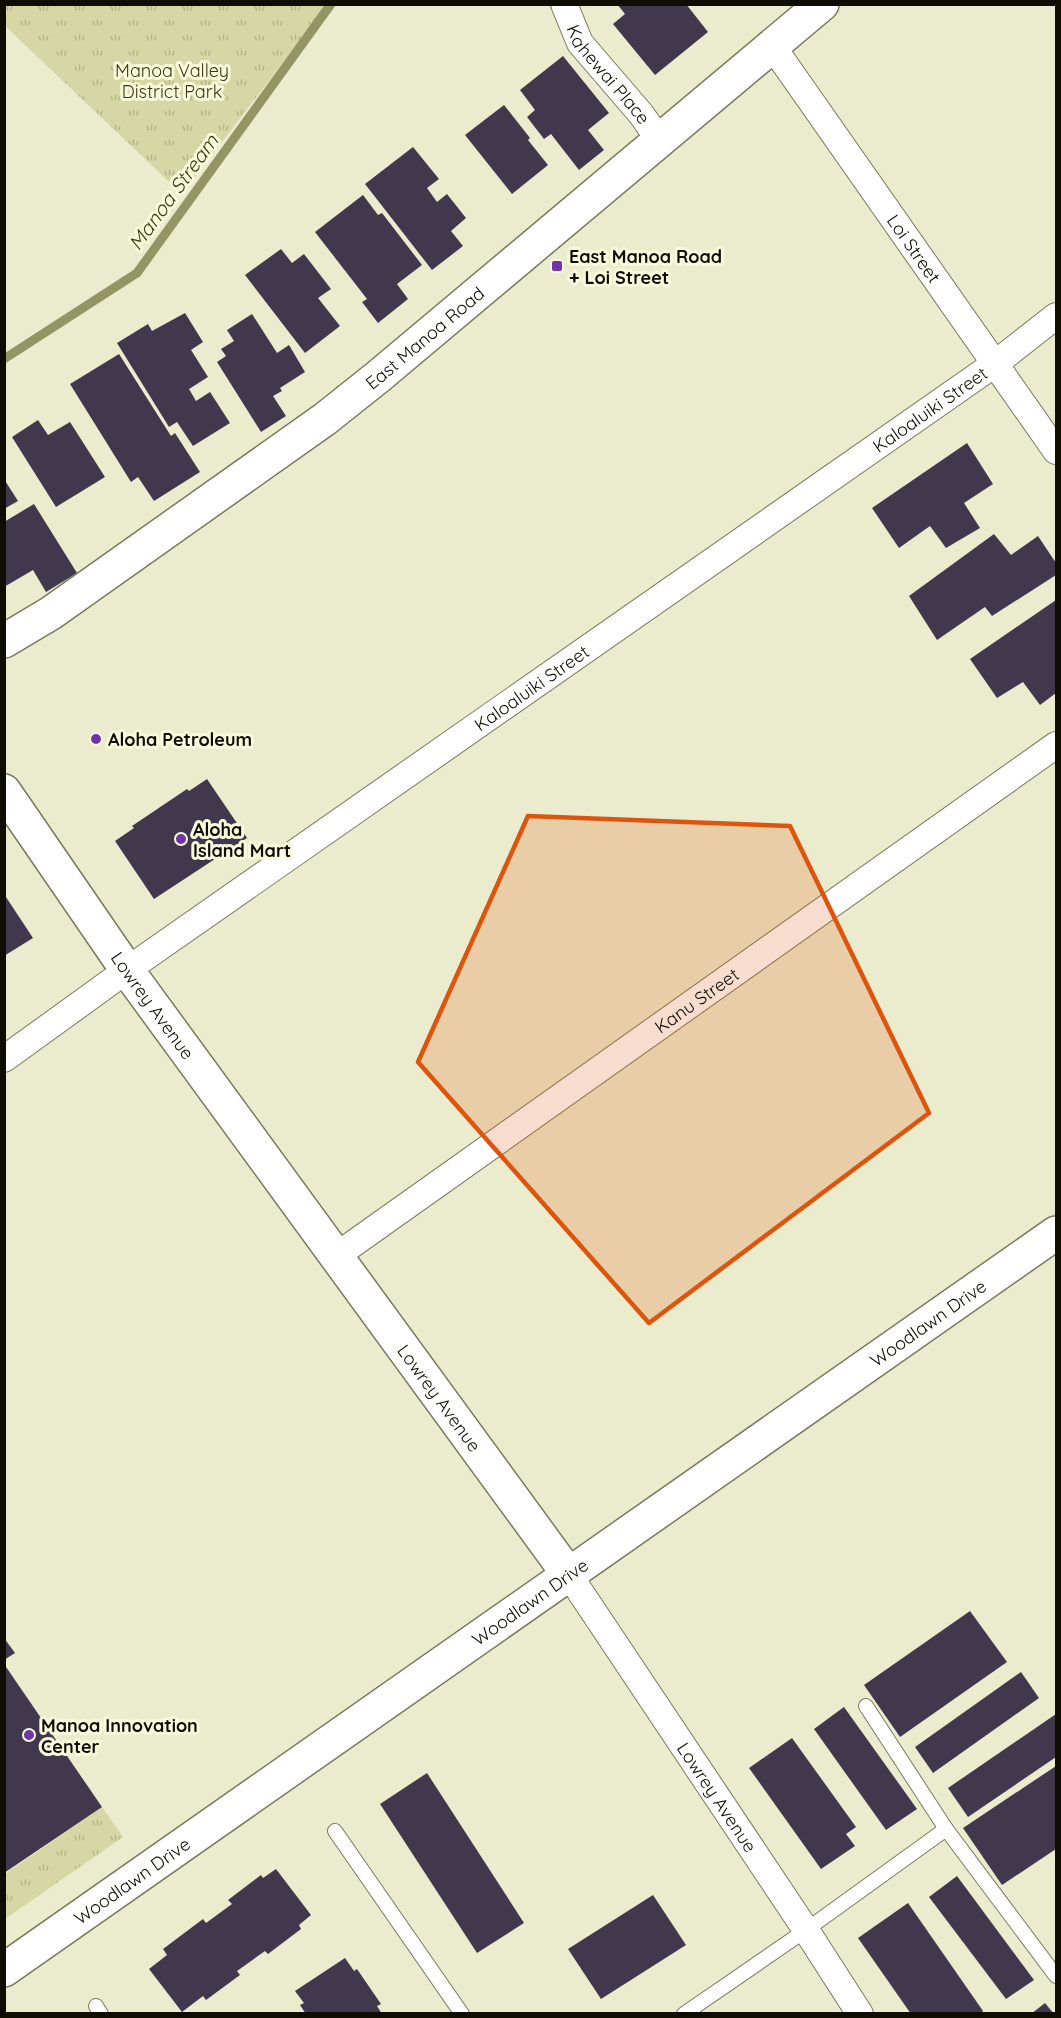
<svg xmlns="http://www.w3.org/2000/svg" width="1061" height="2018" viewBox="0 0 1061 2018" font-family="Quicksand,sans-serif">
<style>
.grass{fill:url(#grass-tufts)}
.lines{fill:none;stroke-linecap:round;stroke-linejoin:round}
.stream{stroke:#949564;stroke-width:9}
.building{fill:#42384e}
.lane-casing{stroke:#79795e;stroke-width:16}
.street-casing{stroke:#79795e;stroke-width:28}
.secondary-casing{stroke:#79795e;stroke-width:36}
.lane{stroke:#fff;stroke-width:14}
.street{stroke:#fff;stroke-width:26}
.secondary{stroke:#fff;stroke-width:33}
.marked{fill:#dd550c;fill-opacity:0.2;stroke:#dd550c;stroke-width:4.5;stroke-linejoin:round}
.poi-dot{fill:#7233a9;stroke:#f9fadb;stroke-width:2}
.labels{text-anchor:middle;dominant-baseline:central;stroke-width:6;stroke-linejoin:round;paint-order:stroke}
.park-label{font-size:18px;fill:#393811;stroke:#f9fadb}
.street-label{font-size:18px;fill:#0d0d04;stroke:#f9fadb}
.poi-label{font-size:18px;font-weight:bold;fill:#0d0d04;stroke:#f9fadb;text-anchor:start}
.water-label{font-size:20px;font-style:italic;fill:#393911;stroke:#f9fadb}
</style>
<defs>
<pattern id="grass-tufts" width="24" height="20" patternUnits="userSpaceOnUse" patternTransform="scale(1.5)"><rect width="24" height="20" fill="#d6d7a4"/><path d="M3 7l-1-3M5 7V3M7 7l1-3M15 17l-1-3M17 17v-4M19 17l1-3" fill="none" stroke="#b6b78c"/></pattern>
</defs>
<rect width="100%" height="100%" fill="#ebecce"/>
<!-- grass -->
<g class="grass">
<polygon points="4,5 5,4 327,5 182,194 5,26"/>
<polygon points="102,1807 123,1837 5,1919 5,1874"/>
</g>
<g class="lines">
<!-- stream -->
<polyline class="stream" points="4,359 137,273 331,4"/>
</g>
<!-- building -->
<g class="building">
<polygon points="617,4 686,4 708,32 655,75 613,24 625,14"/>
<polygon points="563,56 609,113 588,130 604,150 579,170 551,134 544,139 527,117 535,110 520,90"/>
<polygon points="504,105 530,138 528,140 548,165 512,194 465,135"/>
<polygon points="413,147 439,179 427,188 437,202 447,194 466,218 451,231 463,246 432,270 365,184"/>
<polygon points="363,195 378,215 382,213 422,265 397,284 408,299 378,323 362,302 367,299 315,232"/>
<polygon points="281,249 292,263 304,254 331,289 318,298 340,326 305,353 245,275"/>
<polygon points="185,313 203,342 191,350 208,377 189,389 196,401 210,392 230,423 193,446 177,422 169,427 117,343 148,324 152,331"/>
<polygon points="252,314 277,353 289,345 305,372 280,388 282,391 273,396 286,416 261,432 217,362 226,356 221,349 234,341 227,330"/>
<polygon points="119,354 171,436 175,433 200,472 154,501 138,477 131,482 70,384"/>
<polygon points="38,420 48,435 70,422 105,477 56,507 12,437"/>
<polygon points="967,443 993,484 964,503 980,528 946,548 930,526 899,548 872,508"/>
<polygon points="4,479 18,501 4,509"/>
<polygon points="34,504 77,573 46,592 33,570 4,587 4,522"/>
<polygon points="994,534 1011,555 1038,536 1056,563 1056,575 992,616 985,607 937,640 909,596"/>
<polygon points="1056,600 1056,693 1040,705 1023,682 997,698 970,659"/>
<polygon points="207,779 247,838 154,899 115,841 134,828 132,826 187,789 189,791"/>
<polygon points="4,894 33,938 4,956"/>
<polygon points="970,1611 1007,1662 900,1737 864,1685"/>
<polygon points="4,1638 15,1653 4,1660"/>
<polygon points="4,1664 102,1807 4,1873"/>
<polygon points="1021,1672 1039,1698 933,1773 915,1747"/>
<polygon points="844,1707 917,1809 886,1830 814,1729"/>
<polygon points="1056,1714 1056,1757 968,1817 948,1788"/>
<polygon points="792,1738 856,1827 846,1834 855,1846 821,1869 749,1768"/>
<polygon points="1056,1766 1056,1849 1002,1885 963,1828"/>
<polygon points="427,1773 524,1923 477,1953 380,1804"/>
<polygon points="276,1869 311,1915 299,1925 301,1929 268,1954 265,1951 237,1971 240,1975 206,2000 203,1996 182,2012 149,1969 167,1955 163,1949 203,1919 206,1923 232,1904 228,1900 261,1875 263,1878"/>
<polygon points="957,1876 1034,1980 1006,1999 929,1897"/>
<polygon points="653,1895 686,1945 601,1999 568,1949"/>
<polygon points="908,1903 983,2011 980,2014 911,2014 858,1938"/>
<polygon points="345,1958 354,1971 357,1969 381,2004 377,2006 382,2014 306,2014 300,2005 304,2003 295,1991"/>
<polygon points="1045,2003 1054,2014 1031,2014"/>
</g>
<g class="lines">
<!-- lane casing -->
<g class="lane-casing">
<g id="lane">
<polyline points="866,1706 946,1829 1056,1976"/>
<polyline points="335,1831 462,2014"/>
<polyline points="96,2006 101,2014"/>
<polyline points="684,2014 806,1930 946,1829"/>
</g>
</g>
<!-- street casing -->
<g class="street-casing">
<g id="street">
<path id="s1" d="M 564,4 L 580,43 L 641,114 L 660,141"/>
<path id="s2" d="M 773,47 L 1056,451"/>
<path id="s3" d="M 4,1059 L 127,970 L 996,363 L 1056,316"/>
<path id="s4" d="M 336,1256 L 1056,745"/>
<path id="s5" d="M 569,1575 L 806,1930 L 860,2014"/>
</g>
</g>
<!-- secondary casing -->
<g class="secondary-casing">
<g id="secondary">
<path id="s6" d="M 4,641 L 51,613 L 325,419 L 379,376 L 822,4"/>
<path id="s7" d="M 4,791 L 127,970 L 569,1575"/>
<path id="s8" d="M 4,1970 L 1056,1233"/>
</g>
</g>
<!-- lane -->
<use href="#lane" class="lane"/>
<!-- street -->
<use href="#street" class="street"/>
<!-- secondary -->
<use href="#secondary" class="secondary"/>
</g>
<!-- marked area -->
<path class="marked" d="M 528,816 L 790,826 L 929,1113 L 649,1323 L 418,1062 Z"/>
<!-- markers -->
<g class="poi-dot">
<rect x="551" y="260" width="12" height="12" rx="3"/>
<circle cx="96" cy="739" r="6"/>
<circle cx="181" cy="839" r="6"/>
<circle cx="29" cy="1735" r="6"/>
</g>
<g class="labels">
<!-- park labels -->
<g class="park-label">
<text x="172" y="70">Manoa Valley<tspan x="172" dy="21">District Park</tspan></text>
</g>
<!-- street labels -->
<g class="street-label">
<text stroke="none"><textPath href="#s1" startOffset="84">Kahewai Place</textPath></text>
<text stroke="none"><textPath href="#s2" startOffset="246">Loi Street</textPath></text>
<text stroke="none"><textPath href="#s6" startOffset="519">East Manoa Road</textPath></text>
<text stroke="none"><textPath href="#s3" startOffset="1131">Kaloaluiki Street</textPath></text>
<text stroke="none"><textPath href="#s3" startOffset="645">Kaloaluiki Street</textPath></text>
<text stroke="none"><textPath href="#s4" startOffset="442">Kanu Street</textPath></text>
<text stroke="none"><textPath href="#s7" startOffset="261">Lowrey Avenue</textPath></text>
<text stroke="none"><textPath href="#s8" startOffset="1128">Woodlawn Drive</textPath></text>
<text stroke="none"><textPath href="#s7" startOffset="747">Lowrey Avenue</textPath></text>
<text stroke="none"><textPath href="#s8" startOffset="642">Woodlawn Drive</textPath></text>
<text stroke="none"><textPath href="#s5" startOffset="267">Lowrey Avenue</textPath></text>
<text stroke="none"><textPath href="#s8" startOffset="156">Woodlawn Drive</textPath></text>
</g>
<!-- poi labels -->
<g class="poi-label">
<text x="569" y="256">East Manoa Road<tspan x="569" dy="21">+ Loi Street</tspan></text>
<text x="108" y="739">Aloha Petroleum</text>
<text x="193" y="829">Aloha<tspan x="193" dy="21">Island Mart</tspan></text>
<text x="41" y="1725">Manoa Innovation<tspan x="41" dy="21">Center</tspan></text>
</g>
<!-- water labels -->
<g class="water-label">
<text transform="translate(173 192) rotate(-54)">Manoa Stream</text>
</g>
</g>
<!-- border -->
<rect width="1061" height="2018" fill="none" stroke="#0d0d04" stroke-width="12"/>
</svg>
